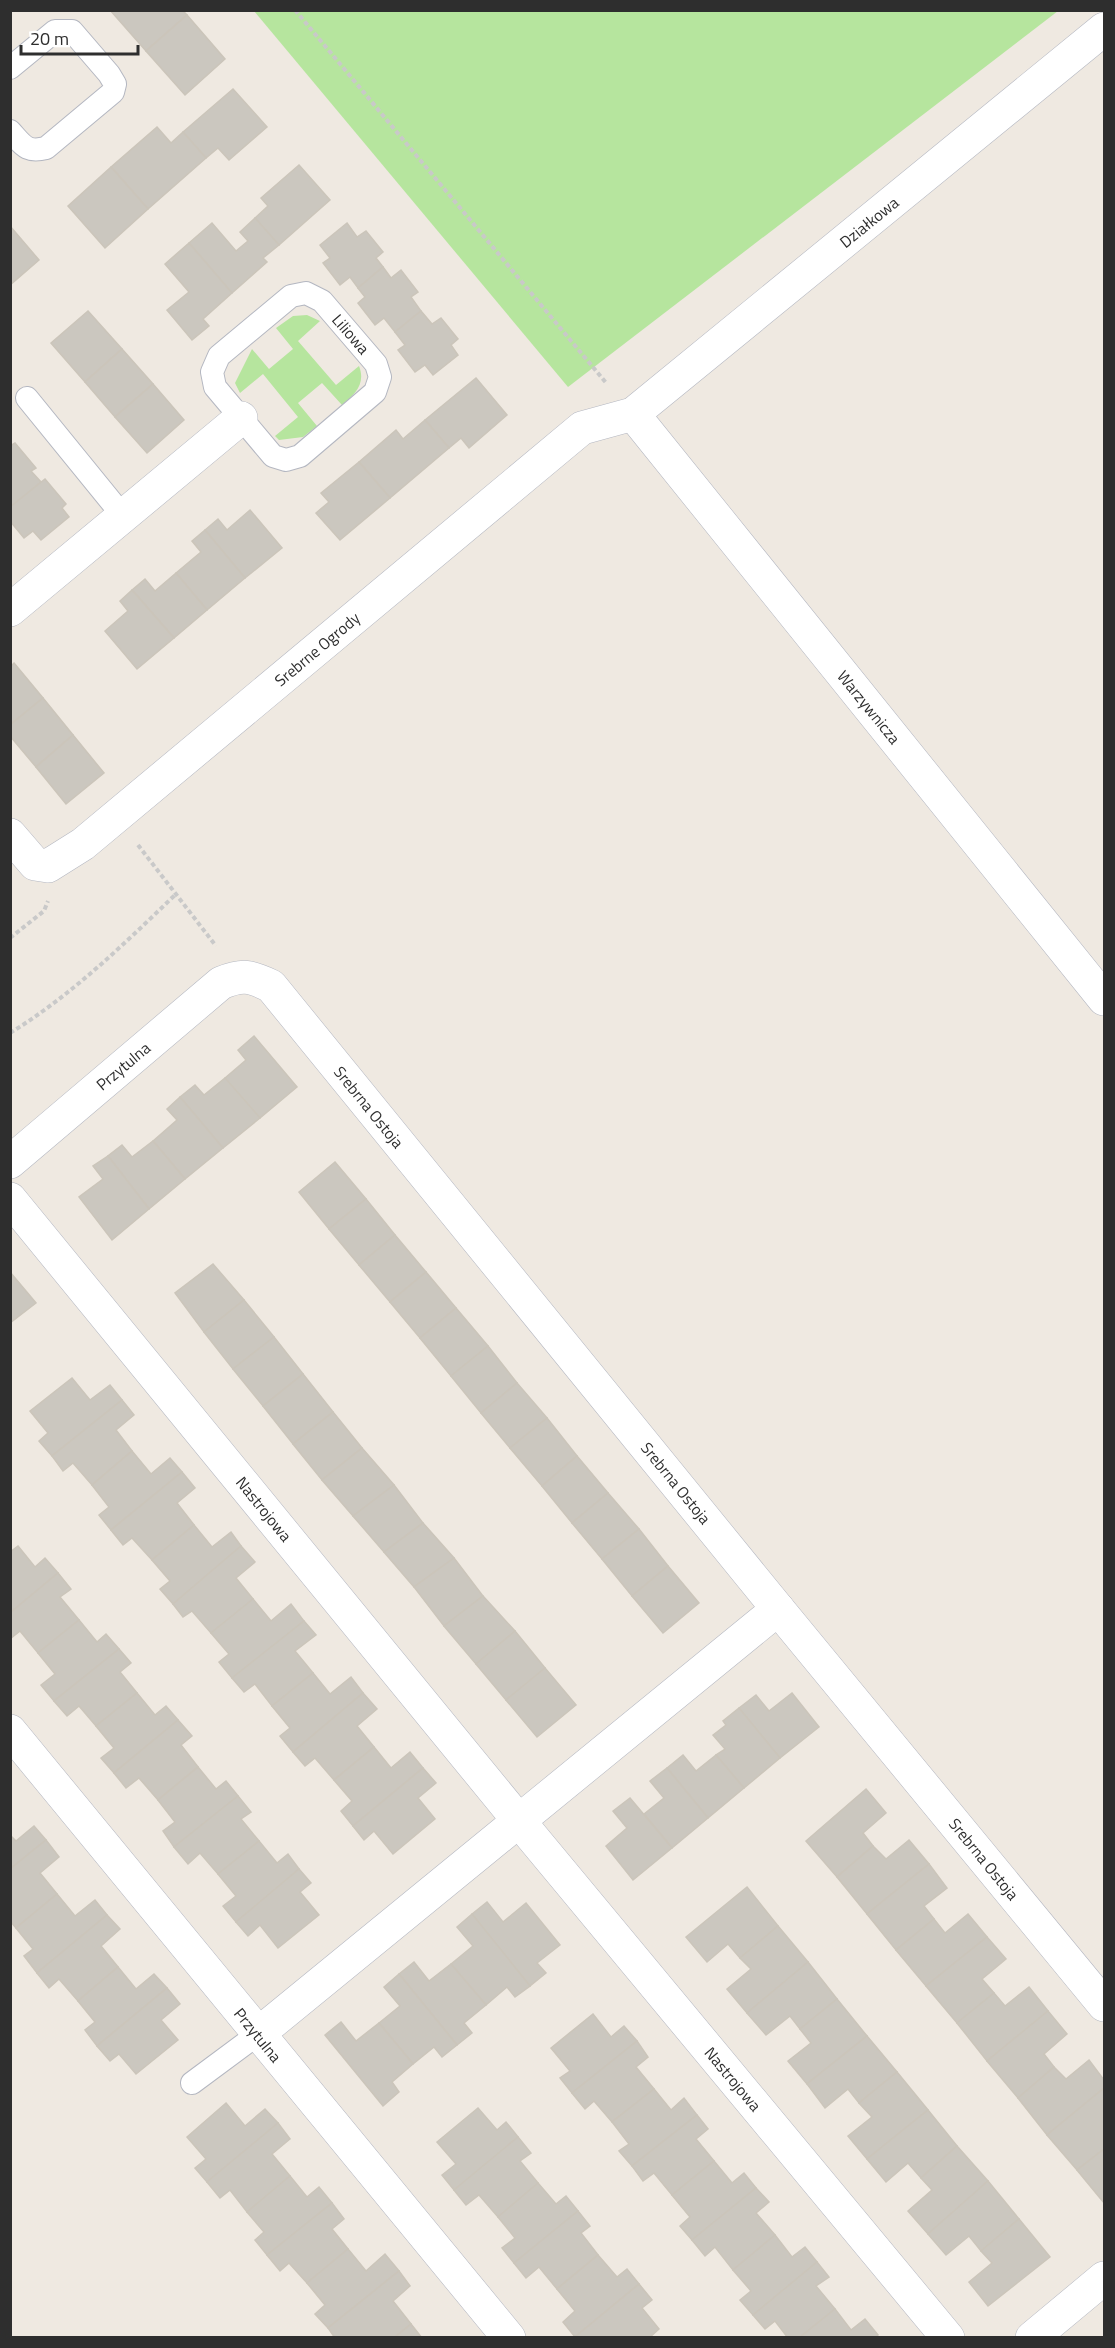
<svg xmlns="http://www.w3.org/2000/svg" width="1115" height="2348" viewBox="0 0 1115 2348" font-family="'Titillium Web',sans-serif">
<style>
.green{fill:#b6e59e}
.building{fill:#cbc7bf;stroke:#cbc5ba;stroke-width:1.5}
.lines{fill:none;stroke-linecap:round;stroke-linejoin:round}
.service-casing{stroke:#b4b7c1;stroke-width:24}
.minor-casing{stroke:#b4b7c1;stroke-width:34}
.path{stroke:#c9c9c9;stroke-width:4;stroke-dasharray:4.5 3;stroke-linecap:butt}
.service{stroke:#fff;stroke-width:22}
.minor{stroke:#fff;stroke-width:33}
.labels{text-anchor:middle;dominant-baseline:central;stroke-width:5;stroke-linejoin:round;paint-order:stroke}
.street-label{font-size:16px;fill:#2e2e2e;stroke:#fff}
</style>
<rect width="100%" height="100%" fill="#efe9e1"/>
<!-- green -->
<g class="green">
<polygon points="254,11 1058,11 568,387"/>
<path d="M 307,315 L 320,321 L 298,341 L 336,385 L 359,366 C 366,384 355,394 342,405 L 322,383 L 298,403 L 317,426 L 303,437 L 279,440 L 275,436 L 298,417 L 263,374 L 240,393 L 235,383 L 252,349 L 269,369 L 293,349 L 276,328 L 293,316 Z"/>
</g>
<!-- building -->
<g class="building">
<polygon points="110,10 182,10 187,15 146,51"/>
<polygon points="187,15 225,59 185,95 146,51"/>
<polygon points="233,89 267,127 229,160 218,148 206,158 183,132"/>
<polygon points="157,127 171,143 183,132 206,158 148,209 111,167"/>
<polygon points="299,165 330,200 279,245 255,218 268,206 261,198"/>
<polygon points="111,167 148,209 105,248 68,206"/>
<polygon points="255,218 279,245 263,258 267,262 232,293 189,243 212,223 236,251 248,241 240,232"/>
<polygon points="347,223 357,237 366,231 383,252 376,258 383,267 358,288 350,277 340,285 323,263 330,258 320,245"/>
<polygon points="10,226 39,260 10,285"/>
<polygon points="189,243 232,293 203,319 209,326 192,340 167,310 189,292 165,264"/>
<polygon points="383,267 391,278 401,270 418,292 411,297 421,311 395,332 384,318 375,325 358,303 365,297 358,288"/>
<polygon points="88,311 122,349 85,382 51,343"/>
<polygon points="421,311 432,324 441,318 458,339 451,345 458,355 433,375 425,365 415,372 398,350 405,345 395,332"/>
<polygon points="122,349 153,384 115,417 85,382"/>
<polygon points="476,378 507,415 469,448 461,438 449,448 425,420"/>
<polygon points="153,384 184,420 147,453 115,417"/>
<polygon points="425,420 449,448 390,498 359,462 396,430 403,439"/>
<polygon points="15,443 36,468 31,471 41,482 13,506 10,503 10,446"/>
<polygon points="359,462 390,498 340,540 316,513 329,502 321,493"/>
<polygon points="45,479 66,504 62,508 69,517 41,540 33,531 24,538 10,521 10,507"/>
<polygon points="250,510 282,548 245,578 205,530 218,519 227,530"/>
<polygon points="205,530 245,578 207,610 176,573 201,552 192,541"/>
<polygon points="176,573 207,610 174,638 132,590 145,579 155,591"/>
<polygon points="132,590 174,638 137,669 105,631 128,611 120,601"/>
<polygon points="14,663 43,698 10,725 10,667"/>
<polygon points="43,698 73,735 36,767 10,736 10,725"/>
<polygon points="73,735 104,773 66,804 36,767"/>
<polygon points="254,1036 297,1087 260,1118 225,1078 246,1060 238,1050"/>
<polygon points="225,1078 260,1118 223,1148 180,1097 195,1085 204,1095"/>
<polygon points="180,1097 223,1148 185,1179 153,1141 177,1120 167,1109"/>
<polygon points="153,1141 185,1179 149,1209 108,1156 122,1145 132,1157"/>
<polygon points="108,1156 149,1209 112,1240 79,1197 103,1179 93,1166"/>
<polygon points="335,1162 366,1199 329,1229 299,1192"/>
<polygon points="366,1199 395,1235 359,1265 329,1229"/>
<polygon points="395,1235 426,1272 390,1302 359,1265"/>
<polygon points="213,1264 244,1300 204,1332 175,1293"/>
<polygon points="10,1272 36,1303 10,1323"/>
<polygon points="426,1272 456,1308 420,1338 390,1302"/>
<polygon points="244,1300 274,1337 233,1369 204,1332"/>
<polygon points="456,1308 488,1346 451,1376 420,1338"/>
<polygon points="274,1337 303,1374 263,1406 233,1369"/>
<polygon points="488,1346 517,1383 481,1413 451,1376"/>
<polygon points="303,1374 333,1412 293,1444 263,1406"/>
<polygon points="72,1378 90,1400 110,1385 122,1400 52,1456 39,1441 48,1433 30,1411"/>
<polygon points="517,1383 547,1418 510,1448 481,1413"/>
<polygon points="122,1400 134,1415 116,1430 132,1451 92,1485 73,1463 63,1471 52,1456"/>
<polygon points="333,1412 362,1448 322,1480 293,1444"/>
<polygon points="547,1418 577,1456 542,1486 510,1448"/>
<polygon points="362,1448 394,1485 353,1516 322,1480"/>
<polygon points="132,1451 151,1474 170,1458 182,1472 111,1530 99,1515 109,1507 92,1485"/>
<polygon points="577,1456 608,1493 572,1523 542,1486"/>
<polygon points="182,1472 195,1488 177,1503 194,1525 152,1560 132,1538 123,1545 111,1530"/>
<polygon points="394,1485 423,1523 384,1552 353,1516"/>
<polygon points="608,1493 639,1529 602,1559 572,1523"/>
<polygon points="423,1523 454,1558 414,1587 384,1552"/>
<polygon points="194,1525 212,1547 231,1532 241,1546 173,1604 160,1589 170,1581 152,1560"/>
<polygon points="639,1529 668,1566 632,1596 602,1559"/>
<polygon points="18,1546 35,1567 45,1558 58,1573 10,1613 10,1552"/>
<polygon points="241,1546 255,1562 236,1578 253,1599 211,1633 192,1611 183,1617 173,1604"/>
<polygon points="454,1558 483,1596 444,1626 414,1587"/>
<polygon points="668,1566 699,1603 663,1633 632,1596"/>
<polygon points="58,1573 71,1589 60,1597 79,1620 38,1653 20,1631 10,1639 10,1613"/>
<polygon points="483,1596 515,1631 476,1664 444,1626"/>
<polygon points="253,1599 271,1621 291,1604 304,1621 232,1678 219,1662 229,1654 211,1633"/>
<polygon points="79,1620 97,1642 106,1634 119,1649 54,1701 41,1685 55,1674 38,1653"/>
<polygon points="304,1621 316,1635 295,1651 313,1673 272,1706 255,1684 244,1692 232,1678"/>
<polygon points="515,1631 545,1668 506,1700 476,1664"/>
<polygon points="119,1649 131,1663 120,1672 137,1693 96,1726 79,1706 67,1716 54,1701"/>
<polygon points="545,1668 576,1705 537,1737 506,1700"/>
<polygon points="313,1673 330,1694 351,1677 363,1693 293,1752 280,1736 290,1728 272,1706"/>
<polygon points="137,1693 155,1715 166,1706 178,1720 114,1773 101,1758 114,1748 96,1726"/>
<polygon points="363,1693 377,1709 357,1726 374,1747 334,1780 315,1758 305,1766 293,1752"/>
<polygon points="792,1693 819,1727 780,1758 739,1708 756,1695 769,1711"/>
<polygon points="739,1708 780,1758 744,1788 716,1755 725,1749 713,1735 726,1725 723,1721"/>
<polygon points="178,1720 192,1736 181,1745 198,1767 158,1800 139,1778 126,1788 114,1773"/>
<polygon points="374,1747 391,1768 410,1752 423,1768 353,1826 341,1811 352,1801 334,1780"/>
<polygon points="683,1755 696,1771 716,1755 744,1788 708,1818 667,1768"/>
<polygon points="198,1767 216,1789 226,1781 238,1796 174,1847 163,1831 175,1822 158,1800"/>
<polygon points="423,1768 436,1783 418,1798 435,1819 393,1854 374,1831 364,1840 353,1826"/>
<polygon points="667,1768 708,1818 672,1848 644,1814 664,1798 650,1781"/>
<polygon points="866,1789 886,1813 863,1833 873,1846 837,1877 806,1841"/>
<polygon points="238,1796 251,1812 241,1819 259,1841 218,1874 200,1853 188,1864 174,1847"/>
<polygon points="630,1798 672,1848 633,1880 606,1846 627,1828 613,1811"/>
<polygon points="34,1826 46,1840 10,1869 10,1835 16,1841"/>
<polygon points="46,1840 59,1857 40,1873 57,1894 16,1928 10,1921 10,1869"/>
<polygon points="909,1840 929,1864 867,1914 837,1877 873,1846 886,1859"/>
<polygon points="259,1841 277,1863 288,1854 299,1869 236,1922 223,1906 236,1896 218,1874"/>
<polygon points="929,1864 947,1888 924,1906 934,1919 896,1950 867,1914"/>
<polygon points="299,1869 311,1883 300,1892 319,1915 278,1948 260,1925 248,1936 236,1922"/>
<polygon points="747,1887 778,1926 740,1958 728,1944 707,1962 686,1937"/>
<polygon points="57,1894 75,1916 95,1900 107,1915 37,1973 24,1956 33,1949 16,1928"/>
<polygon points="487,1902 503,1922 526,1903 560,1945 537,1963 546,1973 530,1986 472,1914"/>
<polygon points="472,1914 530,1986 515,1997 507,1987 486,2005 451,1964 473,1946 457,1927"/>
<polygon points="968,1914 987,1937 926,1986 896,1950 934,1919 945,1933"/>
<polygon points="107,1915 120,1929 101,1946 118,1967 78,2001 59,1979 49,1988 37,1973"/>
<polygon points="778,1926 808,1962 747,2013 727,1989 751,1969 740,1958"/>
<polygon points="987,1937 1006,1959 982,1979 994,1993 957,2023 926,1986"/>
<polygon points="414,1962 429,1981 451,1964 486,2005 464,2023 472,2033 457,2045 399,1974"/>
<polygon points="808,1962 837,1999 800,2029 790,2016 766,2035 747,2013"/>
<polygon points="118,1967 136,1989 154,1974 167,1988 97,2046 85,2030 95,2022 78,2001"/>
<polygon points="399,1974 457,2045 442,2057 434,2047 413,2064 379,2023 400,2006 384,1987"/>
<polygon points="1029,1987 1048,2011 987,2061 957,2023 994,1993 1005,2006"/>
<polygon points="167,1988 180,2004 161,2020 178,2040 136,2074 119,2054 110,2061 97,2046"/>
<polygon points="837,1999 867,2036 807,2084 788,2061 811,2043 800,2029"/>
<polygon points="1048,2011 1067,2034 1044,2054 1054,2067 1018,2098 987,2061"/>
<polygon points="593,2014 611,2037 624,2026 637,2041 572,2093 560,2078 570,2071 551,2048"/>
<polygon points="341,2022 356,2041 379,2023 413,2064 392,2082 399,2092 383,2106 325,2035"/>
<polygon points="867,2036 897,2072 859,2103 848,2089 825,2108 807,2084"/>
<polygon points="637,2041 648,2057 636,2067 654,2089 612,2122 594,2101 585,2109 572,2093"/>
<polygon points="1089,2060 1104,2080 1104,2088 1047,2135 1018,2098 1054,2067 1066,2079"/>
<polygon points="897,2072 928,2110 867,2159 848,2136 872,2117 859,2103"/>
<polygon points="1104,2088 1104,2149 1077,2170 1047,2135"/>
<polygon points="654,2089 671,2110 684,2098 697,2115 632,2166 619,2151 629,2144 612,2122"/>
<polygon points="226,2103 245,2126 265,2109 278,2123 207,2182 195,2168 206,2159 187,2137"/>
<polygon points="478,2108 497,2130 506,2122 518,2137 454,2190 442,2175 456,2164 437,2142"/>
<polygon points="928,2110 957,2146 921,2178 908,2163 886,2182 867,2159"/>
<polygon points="697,2115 708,2129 696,2139 714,2161 672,2195 654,2173 643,2181 632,2166"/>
<polygon points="278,2123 290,2139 272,2154 290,2176 247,2212 230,2190 220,2198 207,2182"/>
<polygon points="518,2137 531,2153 520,2161 538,2183 498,2217 479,2195 466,2205 454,2190"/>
<polygon points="957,2146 988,2181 928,2234 908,2211 932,2190 921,2178"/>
<polygon points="1104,2149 1104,2203 1077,2170"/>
<polygon points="714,2161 732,2183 744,2173 756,2188 692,2240 680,2226 690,2217 672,2195"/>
<polygon points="290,2176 307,2197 319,2187 332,2203 267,2255 255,2240 264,2232 247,2212"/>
<polygon points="988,2181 1019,2219 981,2251 969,2236 946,2255 928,2234"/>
<polygon points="538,2183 556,2204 566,2196 578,2211 514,2263 502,2248 515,2238 498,2217"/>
<polygon points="756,2188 769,2202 756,2213 775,2235 733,2270 715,2247 705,2256 692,2240"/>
<polygon points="332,2203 344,2219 332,2229 348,2249 307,2283 289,2263 280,2271 267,2255"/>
<polygon points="578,2211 590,2226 581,2233 598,2255 557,2289 539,2267 526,2278 514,2263"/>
<polygon points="1019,2219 1050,2257 988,2306 969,2282 992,2263 981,2251"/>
<polygon points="775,2235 792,2257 805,2247 817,2262 753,2315 740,2300 751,2291 733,2270"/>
<polygon points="348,2249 366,2271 385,2254 399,2271 328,2328 315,2314 325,2305 307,2283"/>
<polygon points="598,2255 617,2277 627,2269 639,2284 575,2337 563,2322 575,2311 557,2289"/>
<polygon points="817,2262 829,2277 816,2286 835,2309 799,2338 788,2338 775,2321 765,2329 753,2315"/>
<polygon points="399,2271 410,2286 393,2301 411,2324 394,2338 335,2338 328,2328"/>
<polygon points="639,2284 652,2300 642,2308 659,2329 649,2338 575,2337"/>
<polygon points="835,2309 851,2330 865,2319 878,2335 875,2338 799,2338"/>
<polygon points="411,2324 422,2338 394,2338"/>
</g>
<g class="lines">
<!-- service casing -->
<g class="service-casing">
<g id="service">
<path d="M 10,68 L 55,31 L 72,31 L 109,74 L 115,84 L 113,92 L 46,148 C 26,153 23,145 10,131"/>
<polygon points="306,293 322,301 376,364 380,377 375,392 300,456 286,460 273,456 215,387 212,372 219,356 291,296"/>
<polyline points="27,398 123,516"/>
<polyline points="192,2083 258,2034"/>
</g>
</g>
<!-- minor casing -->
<g class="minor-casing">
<g id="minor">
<polyline points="633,414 1104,999"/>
<polyline points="10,610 241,418"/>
<polyline points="10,835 35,864 48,866 83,844 582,428 633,414 1104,29"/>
<path d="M 10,1162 L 221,983 C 243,974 250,976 271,986 L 778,1609 L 1104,2005"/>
<polyline points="10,1199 533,1838 948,2338"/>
<polyline points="10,1731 509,2338"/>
<polyline points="258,2034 778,1609"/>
<polyline points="1032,2338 1104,2278"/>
</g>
</g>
<!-- path -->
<g class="path">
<polyline points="295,10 607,384"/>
<polyline points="138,845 216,946"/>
<polyline points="10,938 44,911 48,901"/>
<path d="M 10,1033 C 72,995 124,944 176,894"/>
</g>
<!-- service -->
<use href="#service" class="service"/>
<!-- minor -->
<use href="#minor" class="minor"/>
</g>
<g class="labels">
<!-- street labels -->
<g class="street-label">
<text transform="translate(869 222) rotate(-39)">Działkowa</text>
<text transform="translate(351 334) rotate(49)">Liliowa</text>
<text transform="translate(317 649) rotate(-40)">Srebrne Ogrody</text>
<text transform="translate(869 707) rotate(51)">Warzywnicza</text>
<text transform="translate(123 1066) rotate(-40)">Przytulna</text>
<text transform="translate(369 1107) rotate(51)">Srebrna Ostoja</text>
<text transform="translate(676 1483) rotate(51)">Srebrna Ostoja</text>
<text transform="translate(264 1509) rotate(51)">Nastrojowa</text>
<text transform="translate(984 1859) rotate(51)">Srebrna Ostoja</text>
<text transform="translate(258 2035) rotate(51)">Przytulna</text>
<text transform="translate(733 2079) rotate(50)">Nastrojowa</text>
</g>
</g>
<!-- border -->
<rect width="1115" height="2348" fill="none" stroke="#2e2e2e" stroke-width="24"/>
<!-- scale -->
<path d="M21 45v9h117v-9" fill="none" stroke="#2e2e2e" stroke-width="3"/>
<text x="30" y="45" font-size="18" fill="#2e2e2e" stroke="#ffffff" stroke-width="4.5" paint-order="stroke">20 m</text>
</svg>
